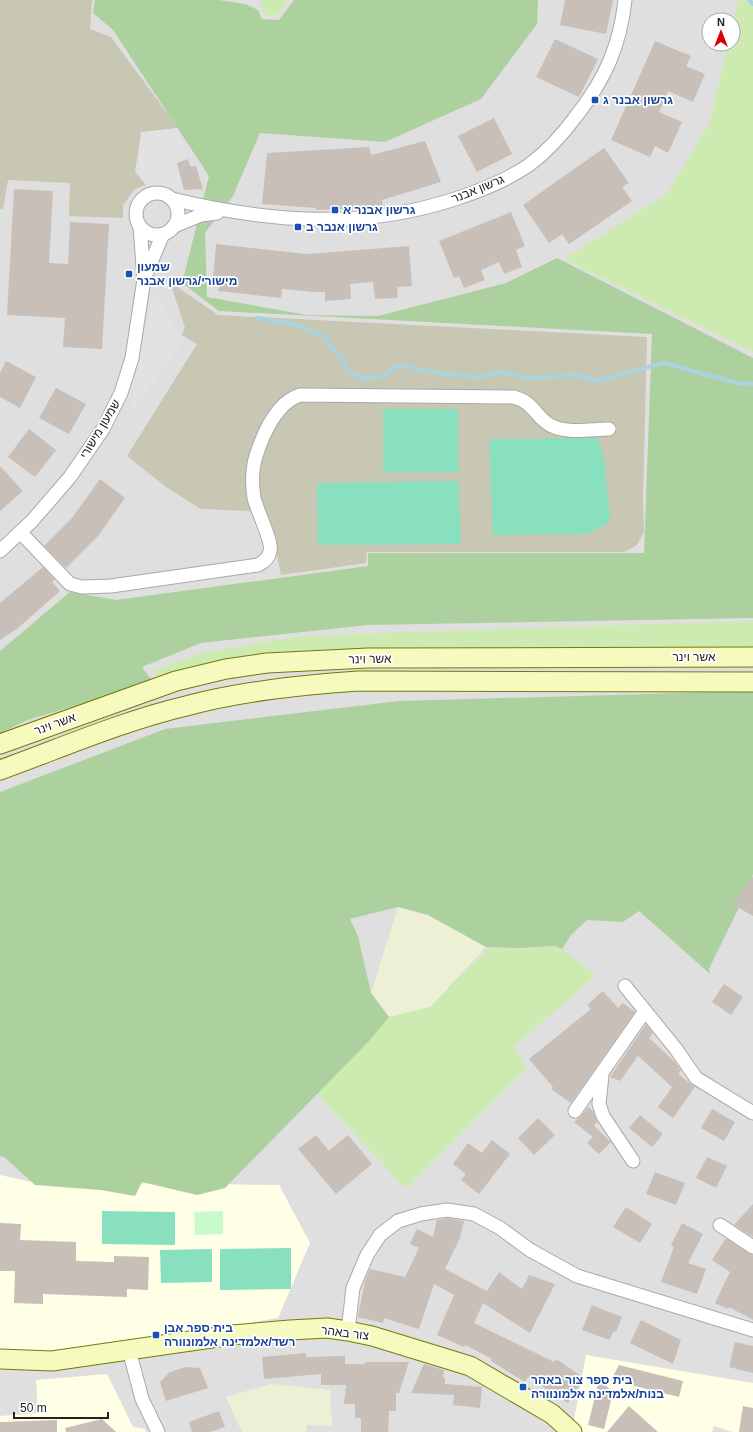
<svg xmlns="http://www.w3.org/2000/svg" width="753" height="1432" viewBox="0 0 753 1432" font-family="Helvetica,'Noto Sans Hebrew',sans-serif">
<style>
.residential{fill:#e0dfdf;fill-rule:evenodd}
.education{fill:#ffffe5}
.construction{fill:#c7c7b4}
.farmland{fill:#eef0d5}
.grass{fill:#cdebb0}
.forest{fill:#add19e}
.park{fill:#c8facc}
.pitch{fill:#88e0be}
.parking{fill:#e2e2e2}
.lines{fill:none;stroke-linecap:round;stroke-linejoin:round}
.stream{stroke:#aad3df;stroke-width:4}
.building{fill:#c7bfb8}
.street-casing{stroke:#a9a9a9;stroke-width:15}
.secondary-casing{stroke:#707d05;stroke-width:21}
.street{stroke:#fff;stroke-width:13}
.secondary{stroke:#f7fabf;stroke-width:19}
.transit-dot{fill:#1a4fb4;stroke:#fff;stroke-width:1.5}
.labels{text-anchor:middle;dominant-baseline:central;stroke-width:3.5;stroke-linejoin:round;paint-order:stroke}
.transit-label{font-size:12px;font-weight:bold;fill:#164399;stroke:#fff;text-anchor:start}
.street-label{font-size:12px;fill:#222;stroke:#fff}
</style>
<rect width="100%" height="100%" fill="#f2efe9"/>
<!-- residential -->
<path class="residential" d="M 0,0 L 753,0 L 753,1432 L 0,1432 ZM 709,20 L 733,20 L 733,44 L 709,44 Z"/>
<!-- education -->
<g class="education">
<polygon points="0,1175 32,1182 279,1185 310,1243 278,1318 72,1352 0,1355"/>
<polygon points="586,1355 753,1383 753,1432 732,1432 714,1426 712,1432 579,1432 573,1425"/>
<polygon points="107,1374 133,1427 145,1429 146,1432 0,1432 0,1416 38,1413 36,1380"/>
</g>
<!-- construction -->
<g class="construction">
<polygon points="0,0 92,0 90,29 111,37 178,128 141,133 135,172 146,185 135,189 123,205 123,218 69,216 70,183 8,180 3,209 0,209"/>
<polygon points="170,282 218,315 647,337 643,500 644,532 637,545 624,552 367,552 366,563 281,575 269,517 249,511 201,509 166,487 127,456 197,344 182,335 185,328"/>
</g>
<!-- farmland -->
<g class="farmland">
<polygon points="398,907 428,915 486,947 430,1007 389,1017 371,993"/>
<polygon points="271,1384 330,1390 332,1426 307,1425 306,1432 242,1432 226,1397"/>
</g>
<!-- grass -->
<g class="grass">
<polygon points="243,0 288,0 278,14 271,16 263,13 260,0"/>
<polygon points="738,0 753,0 753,352 564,259 667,194 710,122 728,44 733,44 733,22"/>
<polygon points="753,621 753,648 357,655 160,680 154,671 200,653 294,637 403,632"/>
<polygon points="555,946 562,949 596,975 514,1047 526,1068 406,1189 317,1093 389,1017 430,1007 489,948 520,948"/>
</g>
<!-- forest -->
<g class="forest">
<polygon points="95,0 219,0 245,4 258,10 262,19 279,20 294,0 538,0 537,24 481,99 385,142 260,133 233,196 205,233 207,297 307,315 378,316 506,283 557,258 753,358 753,618 368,625 201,643 142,667 153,682 28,720 0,733 0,651 70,592 116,600 368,566 368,553 644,553 652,334 219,311 182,283 209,176 113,30 93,13"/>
<polygon points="753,691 753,874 745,895 709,969 710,974 639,911 623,922 587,920 571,935 562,949 555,946 520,948 486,947 428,915 398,907 350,919 358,936 371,993 389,1017 368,1042 225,1188 197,1195 142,1182 135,1196 101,1190 35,1185 4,1157 0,1156 0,792 165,729 399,701"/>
</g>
<!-- park -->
<polygon class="park" points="223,1211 223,1234 195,1235 194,1212"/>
<!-- pitch -->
<g class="pitch">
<rect x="383" y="409" width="75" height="63"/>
<polygon points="598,438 604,459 610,518 607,524 587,534 493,535 489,439"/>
<polygon points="458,481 461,544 318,545 317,483"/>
<polygon points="102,1211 175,1212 175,1245 102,1244"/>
<polygon points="291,1248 291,1289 220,1290 220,1249"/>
<polygon points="212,1249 212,1282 161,1283 160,1250"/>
</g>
<!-- parking -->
<g class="parking">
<polygon points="178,128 187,156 176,162 184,190 146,185 138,172 141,132"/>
<polygon points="153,291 184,341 131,413 143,339"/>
</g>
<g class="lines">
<!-- stream -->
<g class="stream">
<polyline points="749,0 753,4"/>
<polyline points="258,318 298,325 325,337 350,372 362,379 382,376 400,365 442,374 479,377 501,372 527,378 578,375 596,381 664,363 737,383 753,384"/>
</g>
</g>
<!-- building -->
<g class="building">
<polygon points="565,0 613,0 606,34 560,25"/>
<polygon points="555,39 598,59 579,97 536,77"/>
<polygon points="655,41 691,56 686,66 705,74 693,102 668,91 659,112 682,122 668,153 655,146 650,157 611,140"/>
<polygon points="494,118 512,154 477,172 458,136"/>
<polygon points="425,141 441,182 382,200 383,207 316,210 316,208 262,204 267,153 369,147 371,155"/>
<polygon points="604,148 629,183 622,187 632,201 569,244 562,234 549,243 523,205"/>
<polygon points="188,159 190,166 196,166 203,189 184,190 177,163"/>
<polygon points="14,189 53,191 49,263 68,264 70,222 109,224 102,349 63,347 65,318 7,315"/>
<polygon points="511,212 525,246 516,250 522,267 504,274 499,262 481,270 485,280 464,288 459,276 454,278 439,241"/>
<polygon points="216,244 307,254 409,246 412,286 397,287 398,298 375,299 373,282 350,284 351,299 325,301 325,292 313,292 282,289 281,298 218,291 220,278 213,277"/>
<polygon points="6,361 36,377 20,408 0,397 0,373"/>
<polygon points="56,388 86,404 69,434 39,418"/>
<polygon points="29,429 56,450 35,477 8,457"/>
<polygon points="0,466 23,491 0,511"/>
<polygon points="100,479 125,498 98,536 66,568 44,546 72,518"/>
<polygon points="43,567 55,580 52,582 60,591 18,628 0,640 0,603"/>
<polygon points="753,876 753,916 732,904"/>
<polygon points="724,984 743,997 731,1015 712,1002"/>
<polygon points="603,991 618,1008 623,1003 635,1012 571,1103 551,1089 553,1087 529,1059 591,1009 587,1005"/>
<polygon points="646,1024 653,1033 649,1038 675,1062 681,1071 678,1074 695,1087 673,1118 658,1107 672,1087 638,1056 620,1081 610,1077"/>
<polygon points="588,1107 593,1111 597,1122 594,1126 611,1142 599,1154 587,1143 593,1137 574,1122 581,1116"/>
<polygon points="712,1109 735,1122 724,1141 701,1128"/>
<polygon points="640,1115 663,1134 652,1147 629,1128"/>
<polygon points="538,1118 555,1135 534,1155 518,1138"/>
<polygon points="316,1135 329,1151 348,1135 372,1164 336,1194 298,1149"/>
<polygon points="492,1140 510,1154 479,1194 461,1180 466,1174 453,1164 468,1143 482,1153"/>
<polygon points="707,1157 727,1166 716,1188 696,1178"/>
<polygon points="655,1172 685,1183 676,1205 646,1194"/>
<polygon points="753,1204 753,1237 734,1225"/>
<polygon points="626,1207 652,1224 640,1243 613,1227"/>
<polygon points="447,1218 464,1221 460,1238 445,1269 487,1291 499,1272 522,1289 529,1275 555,1284 530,1333 483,1303 474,1323 554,1362 556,1359 584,1378 568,1403 528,1377 525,1382 491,1361 492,1359 465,1345 464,1347 437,1335 454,1295 434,1284 419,1329 384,1318 383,1323 358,1317 365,1281 370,1269 405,1277 419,1248 410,1244 417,1229 433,1237 437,1220"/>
<polygon points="0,1223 21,1224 20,1240 76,1242 76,1261 114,1262 114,1256 149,1257 148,1290 127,1289 127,1297 43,1294 43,1304 14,1303 15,1271 0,1271"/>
<polygon points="682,1223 703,1234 688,1263 706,1269 697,1294 661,1282 674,1247 671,1245"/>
<polygon points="726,1238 753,1255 753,1320 729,1307 728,1309 715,1303 730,1272 712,1260"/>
<polygon points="592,1305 622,1317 616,1332 614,1331 609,1340 582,1330"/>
<polygon points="641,1320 681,1340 673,1364 630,1343"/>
<polygon points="735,1342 753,1346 753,1373 729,1367"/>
<polygon points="306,1353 306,1357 345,1356 345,1364 365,1364 365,1362 409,1362 399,1393 396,1393 396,1411 389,1411 388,1432 361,1432 361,1418 355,1418 355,1404 344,1404 346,1385 321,1385 321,1374 264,1379 262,1357"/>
<polygon points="424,1364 444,1370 443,1378 445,1378 445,1384 482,1387 480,1408 453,1405 454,1395 411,1393"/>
<polygon points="619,1365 683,1381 679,1397 611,1380"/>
<polygon points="185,1367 200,1368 208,1388 166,1401 160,1382 170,1372"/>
<polygon points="599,1380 613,1392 604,1429 588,1425"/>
<polygon points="629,1406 658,1432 607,1432"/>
<polygon points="743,1406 753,1408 753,1432 739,1432"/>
<polygon points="219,1411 225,1427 210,1432 192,1432 189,1422"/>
<polygon points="102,1419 116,1432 66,1432 65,1428"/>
<polygon points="57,1420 57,1432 0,1432 0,1422"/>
</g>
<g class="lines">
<!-- street casing -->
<g class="street-casing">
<g id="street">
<circle cx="157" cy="214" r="21"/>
<path d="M 172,199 C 267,222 361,230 455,199 C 480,191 507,180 529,165 C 548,151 563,134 577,115 C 605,79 620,46 625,0"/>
<polyline points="174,226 201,215 217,213"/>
<polyline points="146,274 163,234"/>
<path d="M 20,532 L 70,584 L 82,587 L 111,586 L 258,565 C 264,562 269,558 270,551 C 273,542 257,511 254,498 C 252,485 252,469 256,456 C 263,434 277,402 300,395 L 513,397 C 534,401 536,419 552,426 C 568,434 592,429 609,429"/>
<polyline points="0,551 32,521 70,477 103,429 121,393 132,358 144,279 140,226"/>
<polyline points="625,986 676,1049 696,1078 753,1113"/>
<polyline points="602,1075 599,1104 603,1116 633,1161"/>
<polyline points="575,1111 645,1011"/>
<polyline points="720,1225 753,1247"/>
<polyline points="348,1331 353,1288 367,1255 380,1235 398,1221 421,1214 447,1210 474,1214 500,1228 530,1250 577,1276 753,1330"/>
<polyline points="129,1350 142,1399 158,1432"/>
</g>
</g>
<!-- secondary casing -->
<g class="secondary-casing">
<g id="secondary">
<polyline points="0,744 176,681 226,669 267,663 368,658 753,657"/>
<path d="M 0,770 C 61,748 123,721 186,706 C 243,691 301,685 359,681 L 753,682"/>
<polyline points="0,1359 52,1361 232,1335 290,1330 327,1328 348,1331 372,1336 470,1366 552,1414 572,1432"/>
</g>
</g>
<!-- street -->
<use href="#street" class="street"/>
<!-- secondary -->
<use href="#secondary" class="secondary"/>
</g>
<!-- markers -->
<g class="transit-dot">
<rect x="591" y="96" width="8" height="8" rx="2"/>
<rect x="331" y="206" width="8" height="8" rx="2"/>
<rect x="294" y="223" width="8" height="8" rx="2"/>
<rect x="125" y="270" width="8" height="8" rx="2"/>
<rect x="152" y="1331" width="8" height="8" rx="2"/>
<rect x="519" y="1383" width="8" height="8" rx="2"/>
</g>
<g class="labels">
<!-- transit labels -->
<g class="transit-label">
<text x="603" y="100">גרשון אבנר ג</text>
<text x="343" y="210">גרשון אבנר א</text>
<text x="306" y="227">גרשון אנבר ב</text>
<text x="137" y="267">שמעון<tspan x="137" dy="14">מישורי/גרשון אבנר</tspan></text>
<text x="164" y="1328">בית ספר אבן<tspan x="164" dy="14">רשד/אלמדינה אלמונוורה</tspan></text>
<text x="531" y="1380">בית ספר צור באהר<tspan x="531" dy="14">בנות/אלמדינה אלמונוורה</tspan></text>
</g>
<!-- street labels -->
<g class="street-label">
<text transform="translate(478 189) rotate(-22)">גרשון אבנר</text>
<text transform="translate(100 429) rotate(-59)">שמעון מישורי</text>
<text x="694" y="657">אשר וינר</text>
<text transform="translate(370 659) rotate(-1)">אשר וינר</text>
<text transform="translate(55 724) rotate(-20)">אשר וינר</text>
<text transform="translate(345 1333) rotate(7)">צור באהר</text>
</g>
</g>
<!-- north arrow -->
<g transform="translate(721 32)"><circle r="19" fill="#ffffff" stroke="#a7a7a7"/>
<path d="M0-3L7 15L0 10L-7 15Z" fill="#d40000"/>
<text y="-6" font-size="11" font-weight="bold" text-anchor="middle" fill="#222222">N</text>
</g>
<!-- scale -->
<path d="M14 1412v6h94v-6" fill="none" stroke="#222222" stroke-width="2"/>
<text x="20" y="1412" font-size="12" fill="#222222" stroke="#ffffff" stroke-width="3" paint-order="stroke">50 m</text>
</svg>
